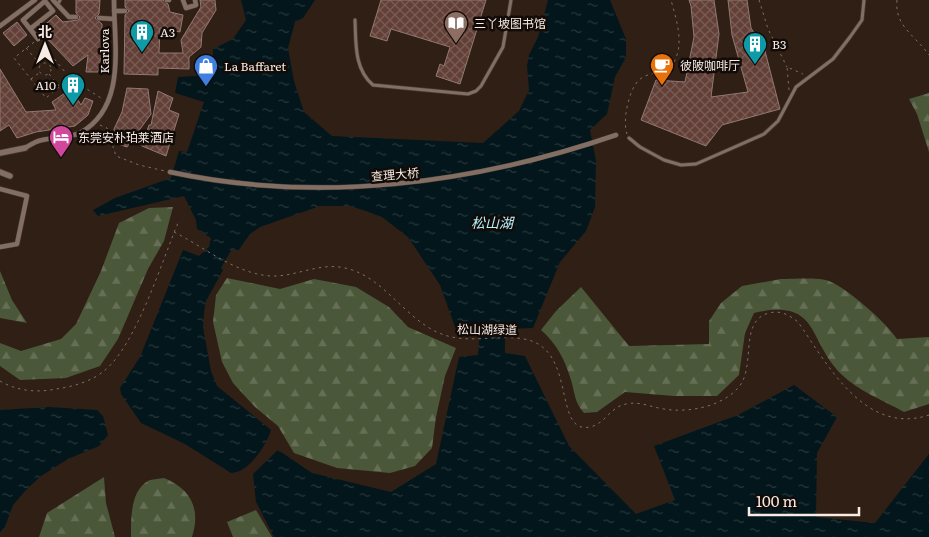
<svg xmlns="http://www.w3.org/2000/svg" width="929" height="537" viewBox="0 0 929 537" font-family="Literata,'Noto Sans SC',serif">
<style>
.forest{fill:url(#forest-firs)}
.water{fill:url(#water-ripples)}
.building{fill:url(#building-cross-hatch);stroke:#917973}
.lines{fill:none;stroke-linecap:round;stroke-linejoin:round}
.service-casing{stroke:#483a34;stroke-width:4.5}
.pedestrian-casing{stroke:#483a34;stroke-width:5.5}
.minor-casing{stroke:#483a34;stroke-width:7}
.path{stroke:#7d6f66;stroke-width:1;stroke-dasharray:2.5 4;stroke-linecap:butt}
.service{stroke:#826e63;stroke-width:3}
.pedestrian{stroke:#826e63;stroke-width:4.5}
.minor{stroke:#826e63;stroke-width:5.5}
.labels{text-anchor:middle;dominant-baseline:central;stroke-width:5;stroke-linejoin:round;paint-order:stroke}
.poi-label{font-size:12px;fill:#f7ebe4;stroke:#120b07;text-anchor:start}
.street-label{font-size:12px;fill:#f7ebe4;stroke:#120b07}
.water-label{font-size:14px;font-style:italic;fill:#b3f0fd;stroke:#120b07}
</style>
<defs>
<pattern id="forest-firs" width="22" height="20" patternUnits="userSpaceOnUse" patternTransform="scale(1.25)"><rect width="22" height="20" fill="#4b5739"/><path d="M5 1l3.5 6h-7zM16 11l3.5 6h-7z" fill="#666f56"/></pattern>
<pattern id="water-ripples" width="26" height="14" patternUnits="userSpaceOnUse" patternTransform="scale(1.25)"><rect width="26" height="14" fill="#02161b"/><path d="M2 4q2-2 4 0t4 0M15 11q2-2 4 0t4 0" fill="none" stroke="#28383c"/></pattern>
<pattern id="building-cross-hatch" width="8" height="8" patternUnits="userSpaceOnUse" patternTransform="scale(1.25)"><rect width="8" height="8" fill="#624037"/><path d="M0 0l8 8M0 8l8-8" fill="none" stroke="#795c54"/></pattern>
</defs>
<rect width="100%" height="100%" fill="#2f1f15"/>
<!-- forest -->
<g class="forest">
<polygon points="929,93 929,152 917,114 909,99"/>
<polygon points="173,207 164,241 148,269 118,339 100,366 66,378 20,380 0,366 0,343 21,351 61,339 76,324 101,271 119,223 149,208"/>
<polygon points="0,271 12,300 27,323 0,318"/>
<polygon points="227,278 280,289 314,279 356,287 389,307 408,327 456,348 445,376 436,417 432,448 415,466 390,473 337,468 294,453 278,426 255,407 233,383 222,362 213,322 216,295"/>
<path d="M 781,279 C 793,279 818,277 829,281 C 848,289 886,322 897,339 L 929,337 L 929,404 L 904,412 C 884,401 857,390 841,374 C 807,340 820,298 754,313 L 745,333 L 739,375 L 717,396 L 674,396 L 625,392 L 597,412 L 584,413 C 574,402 575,393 571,380 C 565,360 557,344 541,330 L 556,311 L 581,287 L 629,346 L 709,344 L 709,321 L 721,303 L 742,286 Z"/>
<polygon points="104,477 106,503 115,537 39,537 47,513"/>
<path d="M 164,478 C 191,489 201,509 192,537 L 131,537 C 131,520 130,491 148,481 C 152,479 159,479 164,478 Z"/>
<polygon points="256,510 272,537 233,537 227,522"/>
</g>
<!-- water -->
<g class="water">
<path d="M 241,0 L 315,0 L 303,18 L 295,22 L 288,48 L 294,81 L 304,112 L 332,136 L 483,143 L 519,111 L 529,90 L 527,66 L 529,55 L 538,37 L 548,0 L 610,0 L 626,39 L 626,57 L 615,77 L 607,114 L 590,130 L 596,161 L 595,207 L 586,231 L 560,262 L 533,328 L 505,329 L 505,353 L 525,356 L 569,446 L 636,514 L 675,500 L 654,446 L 738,415 L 794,385 L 837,417 L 817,453 L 816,517 L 875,523 L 929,454 L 929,537 L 274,537 L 256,502 L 253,474 L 278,450 L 312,473 L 391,492 L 436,464 L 459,357 L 478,355 L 480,330 L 455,327 L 440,285 L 408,237 L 382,217 L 366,211 L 350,206 L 320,206 L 260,227 L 250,234 L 238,251 L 232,249 L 221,268 L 223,270 L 206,301 L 204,312 L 203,327 L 211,371 L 217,386 L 271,430 C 267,444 249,473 231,473 L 185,444 L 141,423 L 121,394 L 120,388 L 140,357 L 183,250 L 199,256 L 209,247 L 211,238 L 197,229 L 196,220 L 184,196 L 98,216 L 93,210 L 115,198 L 171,178 L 179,151 L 187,152 L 204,102 L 175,93 L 178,77 L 213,75 L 213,49 L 233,39 L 246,20 Z"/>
<polygon points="49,407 97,410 103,416 108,435 99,446 68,459 41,476 26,490 13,505 4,529 0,532 0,410"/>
</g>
<!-- building -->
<g class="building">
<polygon points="76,0 100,0 99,14 95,18 102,24 101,58 98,72 86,72 88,55 73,66 39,30 56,15 63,22 78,20 80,17 76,13"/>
<polygon points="125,0 163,0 168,4 170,12 183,15 180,32 160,28 159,53 183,53 181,40 201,7 200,0 215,0 216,10 202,33 201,47 189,57 189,69 158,68 158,75 124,74 125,15 129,11 125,7"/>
<polygon points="381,0 486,0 460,84 436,76 440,64 444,66 450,47 391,29 387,41 370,36"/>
<polygon points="689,0 714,0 719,34 711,97 748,92 732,35 728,0 747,0 751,28 765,51 780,109 722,125 706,146 641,120 656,80 685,82 694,37 691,6"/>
<polygon points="17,22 27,35 14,46 3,33"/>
<polygon points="0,69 26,112 56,110 52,102 71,89 81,105 85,98 93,101 88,115 75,126 36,132 17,138 9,125 0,131"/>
<polygon points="127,88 148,89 151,114 127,147 118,144 114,129 122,112"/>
<polygon points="158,91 173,98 169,110 179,114 166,156 142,146 149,125 151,125"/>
</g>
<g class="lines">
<!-- service casing -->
<g class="service-casing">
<g id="service">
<polyline points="59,2 60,0"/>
<path d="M 355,20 C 356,43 354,69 373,85 L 468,94 L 476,91 L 481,86 L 503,47 L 511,0"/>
<polyline points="629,138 640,147 664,160 681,165 696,164 764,134 778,121 796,87 833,59 850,37 862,20 864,0"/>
</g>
</g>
<!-- pedestrian casing -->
<g class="pedestrian-casing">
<g id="pedestrian">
<polyline points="53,0 69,17 76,17"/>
<polyline points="167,0 169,0"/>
<polyline points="183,0 186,8 196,5 195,0"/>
<polyline points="114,11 125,11"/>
<polyline points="99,18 114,19"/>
<polyline points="0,26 35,0"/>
<polyline points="30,29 53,11 45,1 23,20 38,39"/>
<path d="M 25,148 C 30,145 36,141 42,140 C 54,137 69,138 80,133 C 127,107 114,45 114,0"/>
<path d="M 170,172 C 319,204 473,184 616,135"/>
<polyline points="0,189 27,196 17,244 0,247"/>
</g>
</g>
<!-- minor casing -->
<g class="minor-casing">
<g id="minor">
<polyline points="0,153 25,148"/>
<polyline points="0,172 10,176"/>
</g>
</g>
<!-- path -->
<g class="path">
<polyline points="759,0 768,29 787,67"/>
<path d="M 897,0 C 894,26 916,36 929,55"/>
<polygon points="38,39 70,78 46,98 14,58"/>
<polyline points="26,48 40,64"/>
<circle cx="45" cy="69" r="6"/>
<polyline points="49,74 59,86"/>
<polyline points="31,79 39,73"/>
<polyline points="71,79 101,98"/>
<polyline points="789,90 787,67 803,74"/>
<polyline points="100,125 107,128 116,156 139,165 165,171"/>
<path d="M 627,134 C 622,121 629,89 639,80 C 650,70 667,76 675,60 C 684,41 676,19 671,0"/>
<path d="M 174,232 C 204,247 236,274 271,276 C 296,277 319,262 345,268 C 383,276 404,318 439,333 C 467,345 495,334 524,339 C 578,348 552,435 590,427 C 605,424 610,407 626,404 C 640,401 650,407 664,409 C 688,413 721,407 738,388 C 757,367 738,321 769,313 C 781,310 789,315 798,322 C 828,365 865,436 929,415"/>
<path d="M 0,381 C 17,391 37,393 56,389 C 72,387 93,381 105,370 C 136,345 162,261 178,223"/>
</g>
<!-- service -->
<use href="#service" class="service"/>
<!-- pedestrian -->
<use href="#pedestrian" class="pedestrian"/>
<!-- minor -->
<use href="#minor" class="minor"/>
</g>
<!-- icons -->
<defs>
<g id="library-pin" transform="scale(1.25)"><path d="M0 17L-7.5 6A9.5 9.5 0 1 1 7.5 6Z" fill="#8d6e63" stroke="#120b07"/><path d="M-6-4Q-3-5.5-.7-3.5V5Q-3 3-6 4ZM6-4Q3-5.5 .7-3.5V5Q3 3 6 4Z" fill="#fff"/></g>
<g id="building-pin" transform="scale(1.25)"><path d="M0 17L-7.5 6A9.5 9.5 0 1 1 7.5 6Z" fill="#0f9aa8" stroke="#120b07"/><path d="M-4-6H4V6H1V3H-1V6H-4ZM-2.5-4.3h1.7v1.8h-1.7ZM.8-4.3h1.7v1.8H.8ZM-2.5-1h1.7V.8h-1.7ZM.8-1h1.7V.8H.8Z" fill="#fff"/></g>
<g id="cafe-pin" transform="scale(1.25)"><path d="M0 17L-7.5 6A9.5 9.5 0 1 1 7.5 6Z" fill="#e8710a" stroke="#120b07"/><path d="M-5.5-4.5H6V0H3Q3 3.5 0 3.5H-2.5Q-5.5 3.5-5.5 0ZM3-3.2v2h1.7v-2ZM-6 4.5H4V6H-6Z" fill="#fff"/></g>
<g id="shop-pin" transform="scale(1.25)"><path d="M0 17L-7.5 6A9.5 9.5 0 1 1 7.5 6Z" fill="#3f7fe0" stroke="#120b07"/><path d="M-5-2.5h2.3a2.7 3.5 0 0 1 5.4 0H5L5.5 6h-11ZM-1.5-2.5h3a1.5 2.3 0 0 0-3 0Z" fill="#fff"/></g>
<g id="hotel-pin" transform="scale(1.25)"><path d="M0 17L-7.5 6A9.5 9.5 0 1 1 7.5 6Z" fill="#d1479c" stroke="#120b07"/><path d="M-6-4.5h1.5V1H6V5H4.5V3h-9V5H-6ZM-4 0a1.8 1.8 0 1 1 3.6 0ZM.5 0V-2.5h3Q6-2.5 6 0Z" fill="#fff"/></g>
</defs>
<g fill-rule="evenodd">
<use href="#library-pin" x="456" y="23"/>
<use href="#building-pin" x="142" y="32"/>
<use href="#building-pin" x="755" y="44"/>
<use href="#cafe-pin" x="662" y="65"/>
<use href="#shop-pin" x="206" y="66"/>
<use href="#building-pin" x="73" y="85"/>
<use href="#hotel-pin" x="61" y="137"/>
</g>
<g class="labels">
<!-- poi labels -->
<g class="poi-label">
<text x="474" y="23">三丫坡图书馆</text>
<text x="160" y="32">A3</text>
<text x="772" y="44">B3</text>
<text x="680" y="65">彼陂咖啡厅</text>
<text x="224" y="66">La Baffaret</text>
<text x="56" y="85" text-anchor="end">A10</text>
<text x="78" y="137">东莞安朴珀莱酒店</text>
</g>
<!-- street labels -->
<g class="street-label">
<text transform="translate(104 51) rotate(-90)">Karlova</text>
<text transform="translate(395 174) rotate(-5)">查理大桥</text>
<text transform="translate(487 329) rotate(1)">松山湖绿道</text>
</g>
<!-- water labels -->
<g class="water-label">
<text x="492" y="222">松山湖</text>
</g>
</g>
<!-- north arrow -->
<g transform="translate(45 45)" stroke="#120b07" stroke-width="4" paint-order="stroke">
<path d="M0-4L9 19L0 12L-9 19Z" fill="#f7ebe4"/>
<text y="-8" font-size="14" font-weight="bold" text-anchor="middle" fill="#f7ebe4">北</text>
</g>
<!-- scale -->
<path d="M749 507v8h110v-8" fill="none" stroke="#f7ebe4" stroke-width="2.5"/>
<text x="756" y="507" font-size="15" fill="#f7ebe4" stroke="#120b07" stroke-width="4" paint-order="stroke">100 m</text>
</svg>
